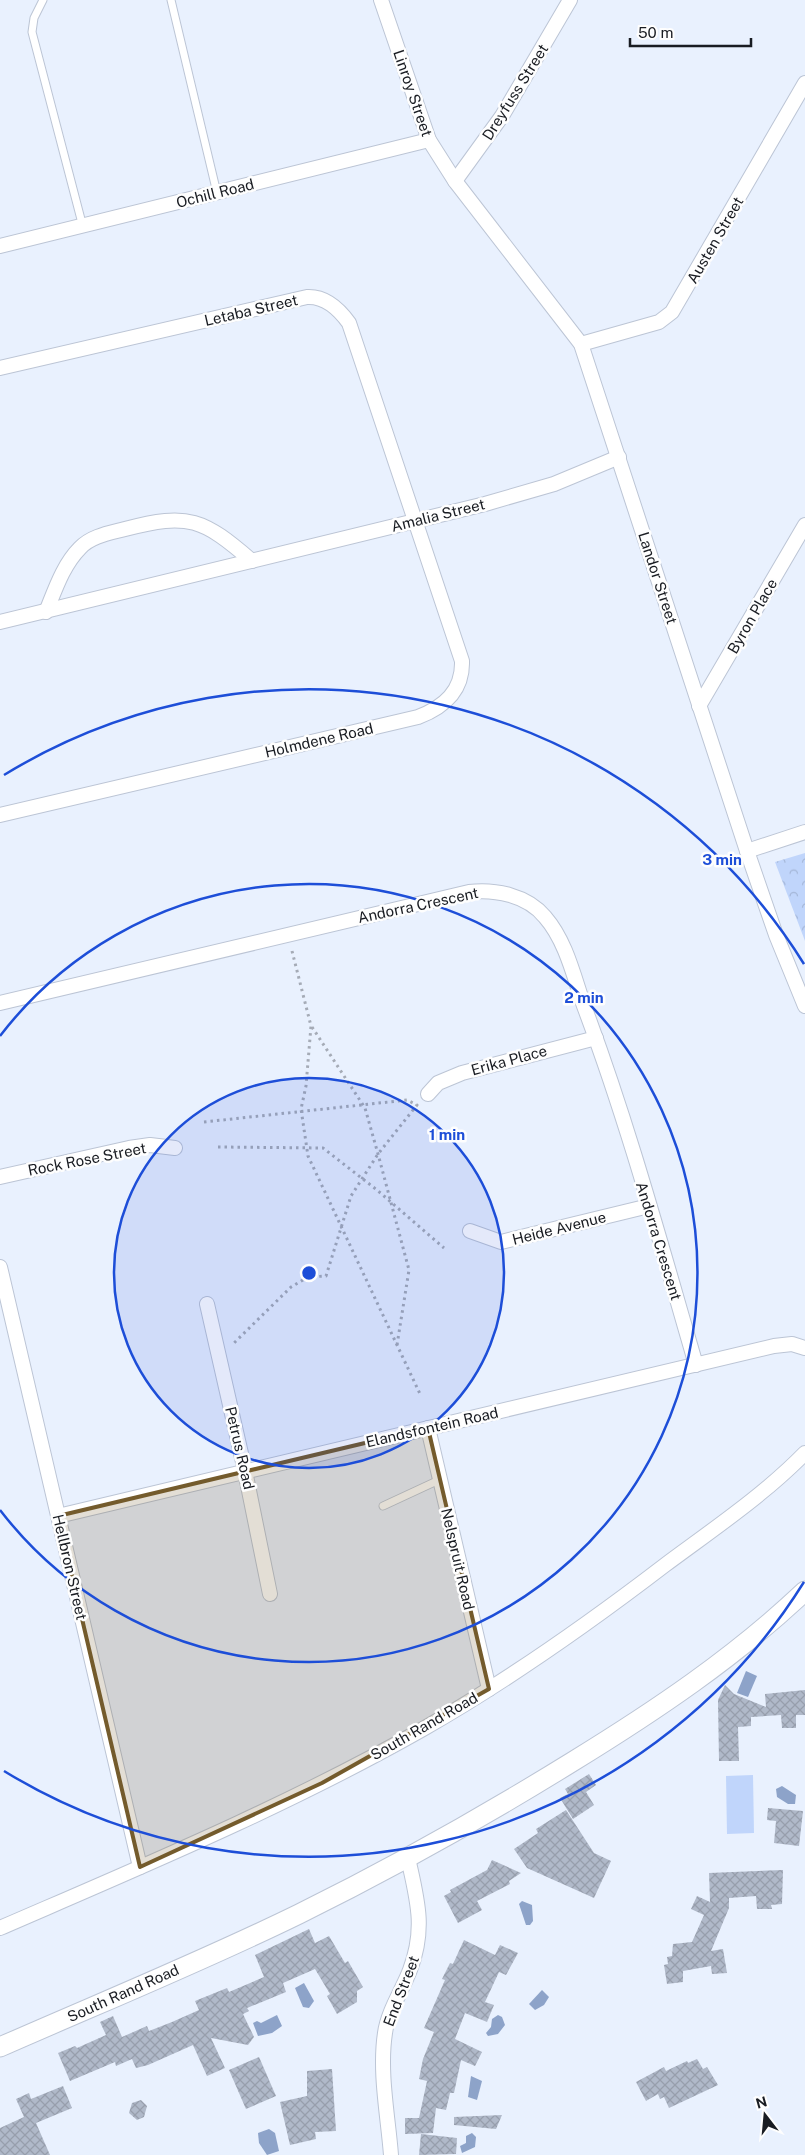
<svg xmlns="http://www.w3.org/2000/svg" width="805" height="2155" viewBox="0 0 805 2155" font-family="'Public Sans',sans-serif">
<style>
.park{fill:url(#park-crowns)}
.pitch{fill:#c0d5fb}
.water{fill:#8da3c9}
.building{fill:url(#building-cross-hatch)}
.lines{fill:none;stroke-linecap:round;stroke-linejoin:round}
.service-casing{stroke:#bcc5d5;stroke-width:9}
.minor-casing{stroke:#bcc5d5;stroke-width:16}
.secondary-casing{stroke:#bcc5d5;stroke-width:21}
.path{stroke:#a5abb6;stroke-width:3;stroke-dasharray:2.5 4;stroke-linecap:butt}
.service{stroke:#fff;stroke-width:7}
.minor{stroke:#fff;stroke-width:14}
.secondary{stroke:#fff;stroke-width:19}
.marked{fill:#745b2c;fill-opacity:0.2;stroke:#745b2c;stroke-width:4;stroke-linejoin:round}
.ring{fill:none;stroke:#1d4ed8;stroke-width:2.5}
.labels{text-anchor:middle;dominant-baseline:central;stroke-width:5;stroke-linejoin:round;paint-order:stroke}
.street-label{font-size:15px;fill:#191c22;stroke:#fefefe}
.centre{fill:#1d4ed8;stroke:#fefefe;stroke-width:2.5}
.ring-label{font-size:15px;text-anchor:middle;font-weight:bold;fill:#1d4ed8;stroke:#fefefe;stroke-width:5;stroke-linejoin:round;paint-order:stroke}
</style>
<defs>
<pattern id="park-crowns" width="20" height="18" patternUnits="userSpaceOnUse" patternTransform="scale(1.25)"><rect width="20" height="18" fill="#c0d5fb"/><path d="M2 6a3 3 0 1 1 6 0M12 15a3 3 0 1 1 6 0" fill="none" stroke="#a4b6d7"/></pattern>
<pattern id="building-cross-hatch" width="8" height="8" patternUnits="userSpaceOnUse" patternTransform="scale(1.25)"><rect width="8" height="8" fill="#b0b9c9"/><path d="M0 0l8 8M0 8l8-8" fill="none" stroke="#979eac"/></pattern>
</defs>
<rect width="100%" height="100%" fill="#e9f1fe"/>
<!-- park -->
<polygon class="park" points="805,853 805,941 775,862"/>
<!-- pitch -->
<polygon class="pitch" points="753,1775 754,1833 727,1834 726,1776"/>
<!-- water -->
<g class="water">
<polygon points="746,1671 757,1676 748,1697 737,1693"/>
<polygon points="782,1786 796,1795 795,1804 788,1804 777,1797 776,1789"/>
<polygon points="522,1901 532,1905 533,1921 530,1925 526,1925 519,1904"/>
<polygon points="304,1983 314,2001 309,2008 303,2007 295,1988"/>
<polygon points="542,1990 549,1997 544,2005 535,2010 529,2004"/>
<polygon points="277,2015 282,2026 272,2033 258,2036 253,2023 257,2021 261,2023"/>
<polygon points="498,2015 502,2017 505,2025 498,2034 488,2036 486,2033 491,2027 492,2019"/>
<polygon points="471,2076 482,2081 477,2100 468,2097"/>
<polygon points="269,2129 275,2133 279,2151 267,2155 259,2143 258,2133"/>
<polygon points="472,2133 476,2137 475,2147 462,2153 460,2146 466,2143 466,2136"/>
</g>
<!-- building -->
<g class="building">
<polygon points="725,1685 734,1694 766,1707 765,1694 805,1690 805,1715 796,1715 796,1728 782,1728 781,1715 751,1717 751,1726 738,1727 739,1761 719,1761 718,1700"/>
<polygon points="589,1774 596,1785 586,1792 594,1805 573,1819 560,1798 568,1794 565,1789"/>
<polygon points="768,1808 803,1811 799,1846 774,1843 776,1821 767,1820"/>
<polygon points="566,1810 594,1853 611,1861 594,1898 527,1868 514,1849 538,1833 536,1829"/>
<polygon points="492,1860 521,1873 509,1881 510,1884 477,1901 482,1910 458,1923 444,1896 451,1892 450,1890 487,1870"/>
<polygon points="783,1870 782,1904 771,1905 772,1909 757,1909 756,1896 729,1898 729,1908 711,1951 723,1949 727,1973 712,1974 711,1966 683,1971 683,1982 667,1984 664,1965 668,1964 667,1957 672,1956 673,1944 692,1942 704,1915 691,1909 697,1896 710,1902 709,1873"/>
<polygon points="309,1929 315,1943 329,1936 345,1963 348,1961 363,1987 357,1991 357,2002 337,2014 327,1996 330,1994 315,1969 283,1983 286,1992 247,2008 249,2011 243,2014 254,2037 248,2045 211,2038 225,2068 207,2076 193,2045 148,2065 136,2068 132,2059 116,2066 115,2062 70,2081 58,2053 75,2046 77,2048 106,2035 100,2022 113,2016 122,2037 147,2026 149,2031 172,2022 199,2010 195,2001 227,1988 229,1992 264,1977 255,1955"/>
<polygon points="464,1940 495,1955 500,1945 518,1953 506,1975 499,1972 485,2002 494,2005 487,2022 465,2013 455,2039 482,2052 475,2066 461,2060 454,2093 450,2093 446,2110 436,2108 433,2133 405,2134 405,2118 419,2118 427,2081 419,2079 423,2059 434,2032 424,2028 445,1980 442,1979 450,1963 453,1964"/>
<polygon points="259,2057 276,2096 246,2109 229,2070"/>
<polygon points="697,2059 703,2069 707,2067 718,2085 669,2108 664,2097 660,2099 658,2094 646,2101 636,2082 664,2067 666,2071 687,2061 688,2063"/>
<polygon points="332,2069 336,2131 315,2132 316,2139 290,2145 280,2102 307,2096 307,2071"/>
<polygon points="63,2086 72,2108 36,2123 50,2155 0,2155 0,2128 24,2117 16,2099 29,2093 31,2099"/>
<polygon points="141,2100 147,2106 144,2117 137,2120 129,2113 132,2103"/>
<polygon points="502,2115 496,2129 454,2125 454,2117"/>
<polygon points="421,2134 457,2138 456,2154 419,2155"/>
</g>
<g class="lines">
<!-- service casing -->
<g class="service-casing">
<g id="service">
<polyline points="43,0 34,18 32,32 83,227"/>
<polyline points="171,0 217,193"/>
<polyline points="383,1506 439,1480"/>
</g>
</g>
<!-- minor casing -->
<g class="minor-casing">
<g id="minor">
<polyline points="381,0 429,140 455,181 581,344 747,851 776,935 805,1006"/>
<polyline points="455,181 502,116 570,0"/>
<polyline points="0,246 429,140"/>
<polyline points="581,344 659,322 672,312 805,83"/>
<path d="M 0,368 L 307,297 C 325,296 339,309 349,323 L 462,661 C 463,691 444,707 418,717 L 0,815"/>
<path d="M 46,612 C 55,590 63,565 80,548 C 91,536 110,533 125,529 C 189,512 203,519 252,561"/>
<polyline points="0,622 485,504 554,484 619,457"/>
<polyline points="699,706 805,525"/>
<polyline points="747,851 805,832"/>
<path d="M 0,1003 L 469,892 C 495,889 527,895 545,917 C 566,941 574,977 584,1006 C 628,1123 661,1245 696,1365"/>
<polyline points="428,1094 438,1083 462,1073 596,1038"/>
<polyline points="0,1177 129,1148 150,1145 175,1148"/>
<polyline points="470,1231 501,1242 649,1206"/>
<polyline points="0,1267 140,1867"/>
<polyline points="207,1304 245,1471 270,1594"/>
<polyline points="428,1428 489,1689"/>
<polyline points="58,1516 774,1346 792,1344 805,1348"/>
<path d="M 0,1928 C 143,1866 287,1806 423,1729 C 507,1681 588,1624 665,1565 C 712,1530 764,1495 805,1453"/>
<path d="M 391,2155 C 388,2116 379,2072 385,2033 C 388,2011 402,1991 410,1970 C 426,1928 417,1899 408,1858"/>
</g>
</g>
<!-- secondary casing -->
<g class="secondary-casing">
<path id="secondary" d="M 0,2047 C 100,2003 201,1962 299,1914 C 392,1868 483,1817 572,1762 C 655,1711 734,1658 805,1591"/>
</g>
<!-- path -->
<g class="path">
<polyline points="292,951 311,1026 306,1086 301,1109 308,1156 421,1396"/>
<polyline points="312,1027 365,1108 378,1154 409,1270 397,1345"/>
<polyline points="204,1122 407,1100 417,1105 378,1154 351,1196 326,1276 308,1277 291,1287 234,1343"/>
<polyline points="218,1147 323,1148 377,1190 444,1248"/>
</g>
<!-- service -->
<use href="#service" class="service"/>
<!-- minor -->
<use href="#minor" class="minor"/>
<!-- secondary -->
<use href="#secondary" class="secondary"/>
</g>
<!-- marked area -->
<path class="marked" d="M 428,1428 L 489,1689 L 322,1783 L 140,1867 L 58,1516 Z"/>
<!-- distance rings -->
<circle cx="309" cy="1273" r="195" fill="#1d4ed8" fill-opacity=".12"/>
<g class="ring">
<circle cx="309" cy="1273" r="195"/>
<path d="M0 1036A389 389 0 1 1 0 1510"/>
<path d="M804 1582A584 584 0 0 1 4 1771M4 775A584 584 0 0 1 804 964"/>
</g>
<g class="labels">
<!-- street labels -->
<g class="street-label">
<text transform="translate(515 92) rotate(-58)">Dreyfuss Street</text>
<text transform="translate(413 93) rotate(71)">Linroy Street</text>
<text transform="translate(215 193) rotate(-14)">Ochill Road</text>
<text transform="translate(715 240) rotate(-60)">Austen Street</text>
<text transform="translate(251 310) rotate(-13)">Letaba Street</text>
<text transform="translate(438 515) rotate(-14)">Amalia Street</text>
<text transform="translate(658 578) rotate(72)">Landor Street</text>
<text transform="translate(752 616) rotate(-60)">Byron Place</text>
<text transform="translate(319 740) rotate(-13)">Holmdene Road</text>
<text transform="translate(418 905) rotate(-12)">Andorra Crescent</text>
<text transform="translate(509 1060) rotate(-15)">Erika Place</text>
<text transform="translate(87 1159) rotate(-11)">Rock Rose Street</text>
<text transform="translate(559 1228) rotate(-14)">Heide Avenue</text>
<text transform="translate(659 1241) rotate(73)">Andorra Crescent</text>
<text transform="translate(432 1427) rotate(-13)">Elandsfontein Road</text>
<text transform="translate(240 1448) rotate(77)">Petrus Road</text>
<text transform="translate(458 1559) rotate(77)">Nelspruit Road</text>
<text transform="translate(70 1567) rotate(77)">Hellbron Street</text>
<text transform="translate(424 1726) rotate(-30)">South Rand Road</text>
<text transform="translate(401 1991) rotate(-69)">End Street</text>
<text transform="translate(123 1993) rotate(-24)">South Rand Road</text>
</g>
</g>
<circle cx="309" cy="1273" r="8" class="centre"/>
<g class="ring-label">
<text x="722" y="865">3 min</text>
<text x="584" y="1003">2 min</text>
<text x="447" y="1140">1 min</text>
</g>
<!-- north arrow -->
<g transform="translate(765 2115) rotate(344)" stroke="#fefefe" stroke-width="4" paint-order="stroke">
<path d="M0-4L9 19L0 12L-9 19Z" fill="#191c22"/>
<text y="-8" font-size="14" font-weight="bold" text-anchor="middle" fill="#191c22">N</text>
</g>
<!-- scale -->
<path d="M630 38v8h121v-8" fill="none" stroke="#191c22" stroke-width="2.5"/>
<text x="638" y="38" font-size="15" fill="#191c22" stroke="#fefefe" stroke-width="4" paint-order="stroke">50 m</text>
</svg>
